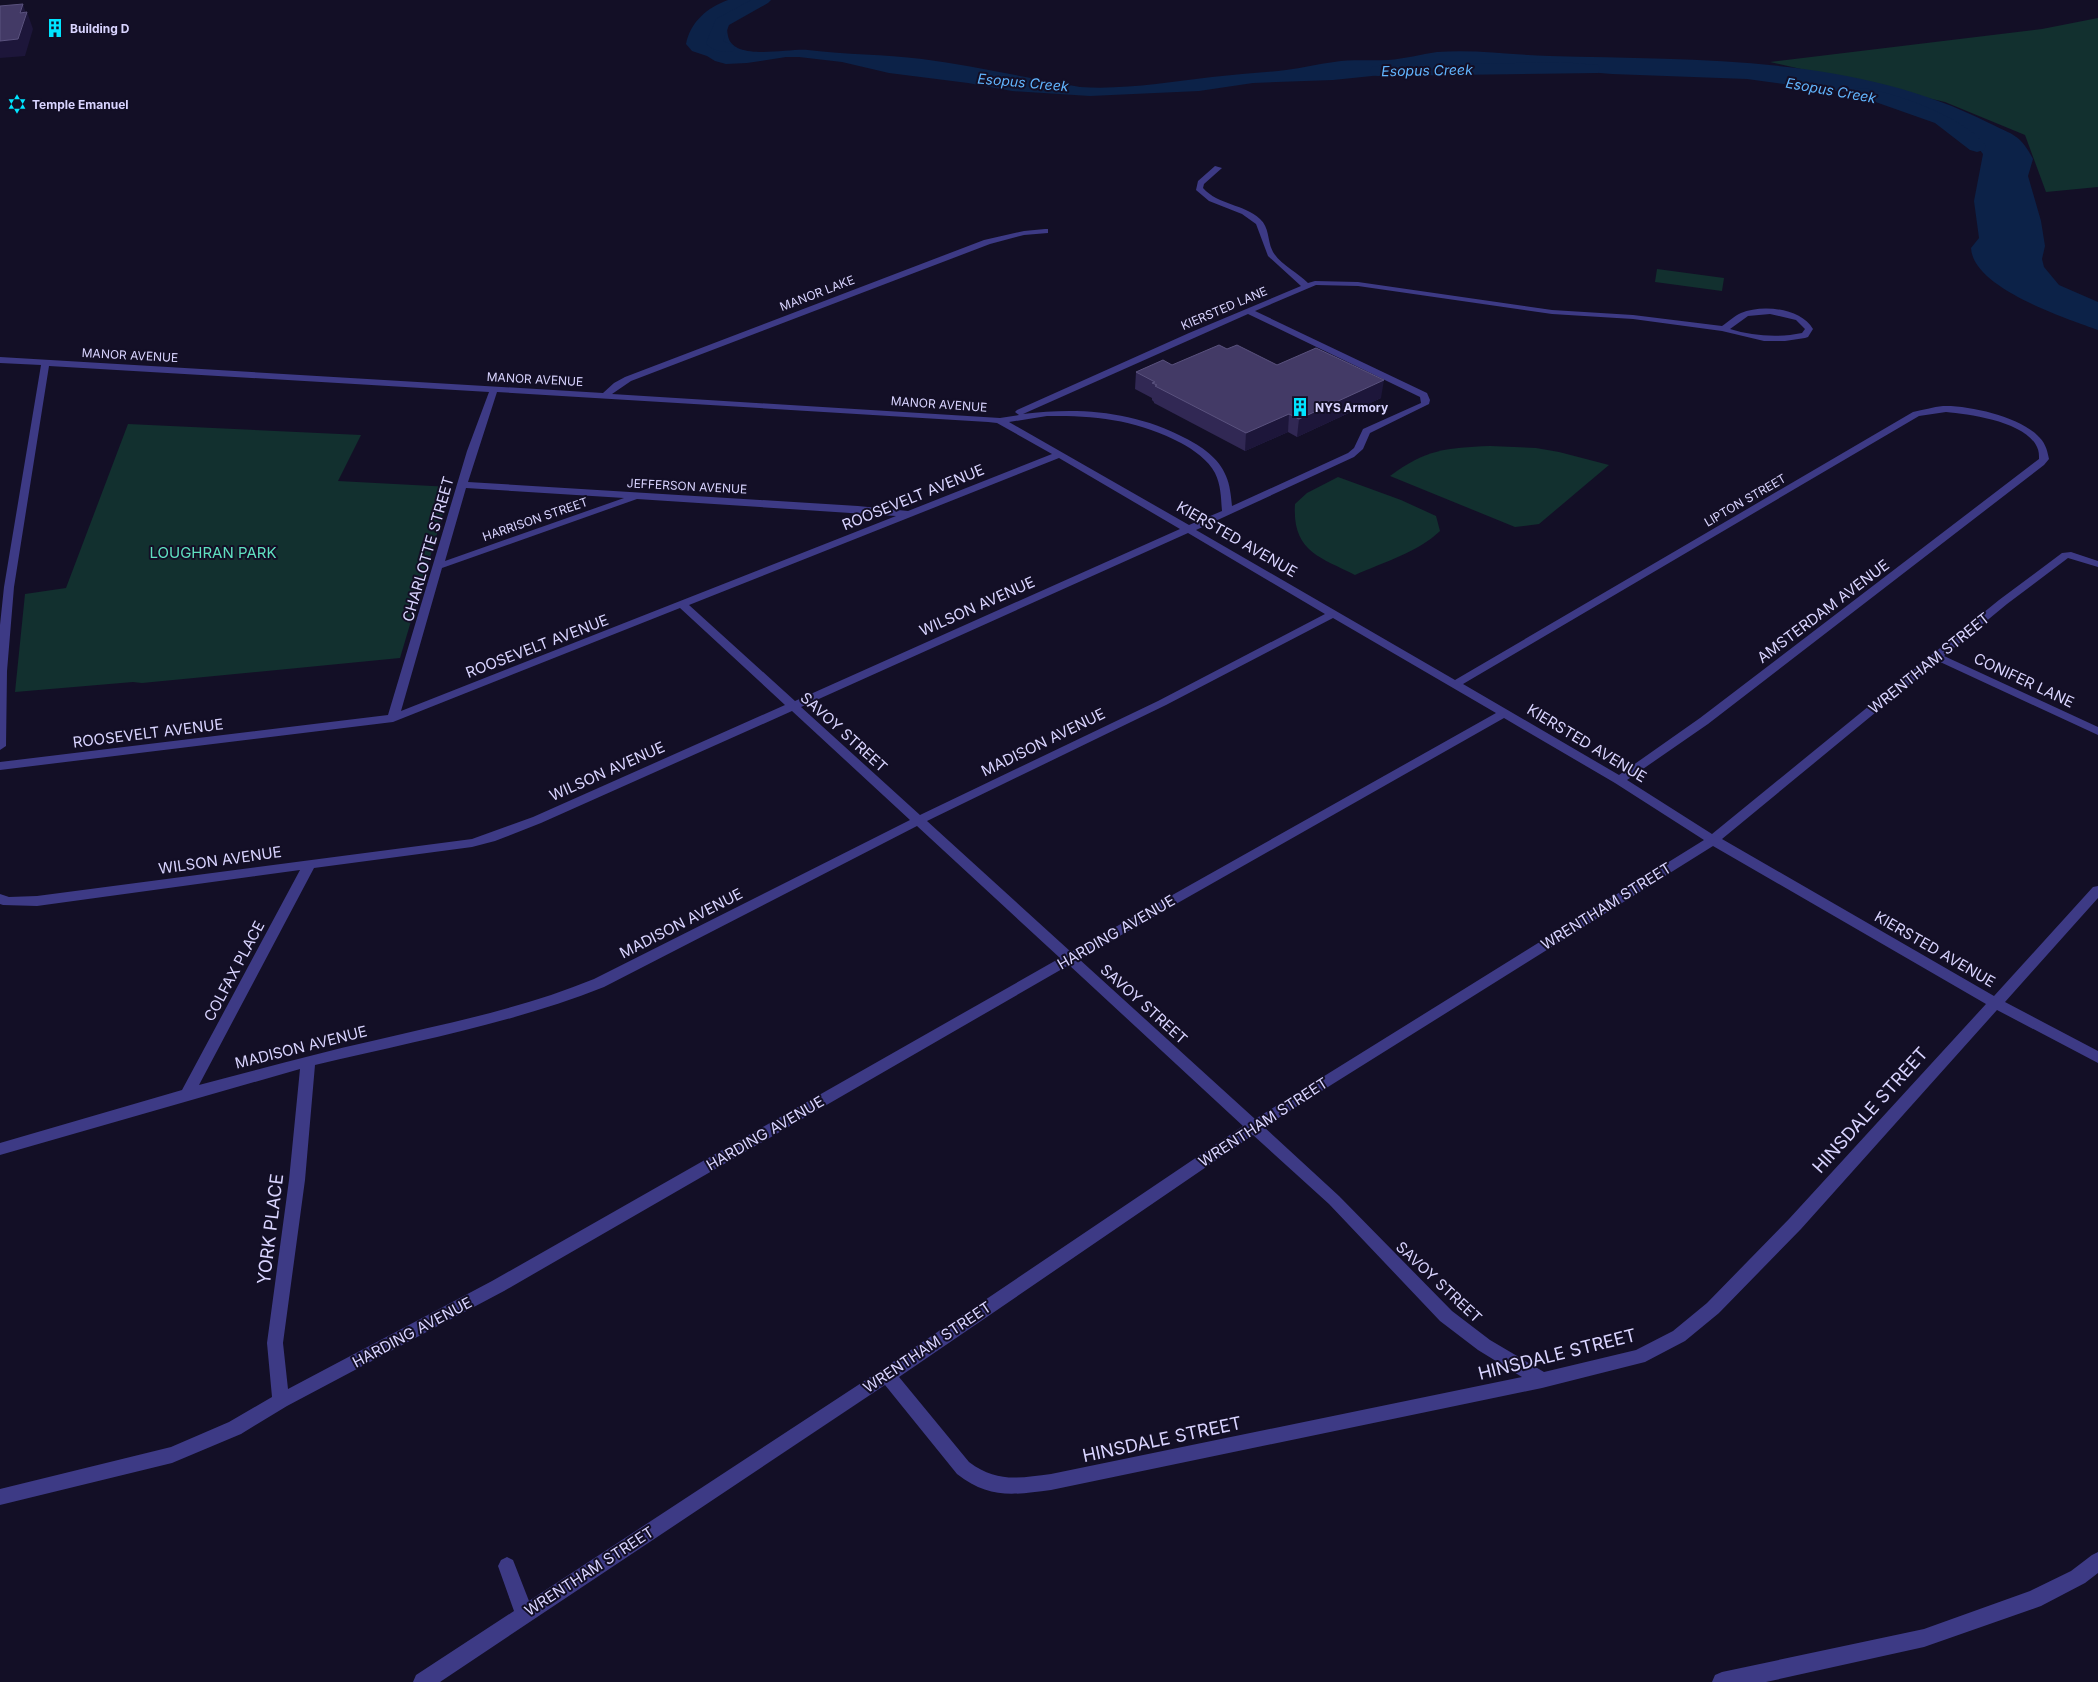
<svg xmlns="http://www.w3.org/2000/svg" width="2098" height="1682" viewBox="0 0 2098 1682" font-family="Inter,sans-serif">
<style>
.green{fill:#12302f}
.water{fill:#0c2248}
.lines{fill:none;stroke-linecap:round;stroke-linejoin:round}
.river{fill:#0c2248;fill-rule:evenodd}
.street{fill:#3d3a85;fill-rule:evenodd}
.wall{fill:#312854}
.shaded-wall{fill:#1d163a}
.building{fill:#433a66;stroke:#5a527e}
.labels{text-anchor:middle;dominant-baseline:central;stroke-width:4;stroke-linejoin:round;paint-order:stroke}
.far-poi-label{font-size:12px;font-weight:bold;fill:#d9d4ff;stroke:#130f26;text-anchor:start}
.far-street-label{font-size:12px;fill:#d9d4ff;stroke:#130f26}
.far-water-label{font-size:14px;font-style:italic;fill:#62b6ff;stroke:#130f26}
.street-label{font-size:15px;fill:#d9d4ff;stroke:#130f26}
.park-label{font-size:15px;fill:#5fe0c0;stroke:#130f26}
.near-street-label{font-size:18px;fill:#d9d4ff;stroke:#130f26}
</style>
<rect width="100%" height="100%" fill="#130f26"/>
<!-- green -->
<g class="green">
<polygon points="2098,18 2098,187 2046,192 2025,135 1945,102 1770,62 2042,29"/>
<polygon points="1657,269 1724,278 1722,291 1655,282"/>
<polygon points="128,424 361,435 338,481 451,487 400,658 142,683 133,682 15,692 25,594 66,588"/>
<path d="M 1490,446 L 1536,448 L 1559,452 L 1609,465 L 1539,524 L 1515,527 L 1390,476 C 1426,449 1446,448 1490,446 Z"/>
<path d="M 1338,477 L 1401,500 L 1436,516 L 1440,531 C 1418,552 1384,562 1355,575 C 1319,557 1292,551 1295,504 L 1307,493 Z"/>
</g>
<!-- water -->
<path class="water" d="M 728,0 L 768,0 C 751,8 722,10 728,36 C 733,62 789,48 808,50 C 846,55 884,54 922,59 C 975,66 1027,78 1080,87 C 1124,90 1168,82 1212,77 C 1237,74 1261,73 1286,70 C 1302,68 1318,64 1334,62 C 1352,59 1370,61 1388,60 C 1405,59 1421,54 1437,52 C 1475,49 1512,55 1550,56 C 1695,60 1857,55 1989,123 C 2013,135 2020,134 2033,159 L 2028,176 L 2041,221 L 2045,246 L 2042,259 L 2044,267 L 2059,285 L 2098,302 L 2098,330 C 2065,318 1973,288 1971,248 L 1979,238 L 1974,201 L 1983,154 L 1976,145 L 1941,119 L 1920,111 L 1852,93 L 1747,79 L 1612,74 L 1489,64 L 1333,80 L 1253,83 L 1199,91 L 1090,96 L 1012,91 L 968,83 L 889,73 L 842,62 L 799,57 L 786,57 L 747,63 L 726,64 L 715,61 L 707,56 L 692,51 L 686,44 C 691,21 707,8 728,0 Z"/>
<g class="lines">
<!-- river -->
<g class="river">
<path d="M 751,0 L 771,0 L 768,3 L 729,25 L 723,41 L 733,45 L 735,48 L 733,51 C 724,54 711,50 706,43 L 716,19 Z"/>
<polygon points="1561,62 1598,65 1600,69 1598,73 1378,76 1372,75 1370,71 1372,67 1378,66"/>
<path d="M 1861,88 C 1893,91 1968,119 1986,146 L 1984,150 L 1977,152 L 1970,150 L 1935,123 L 1867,99 L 1855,97 L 1852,93 L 1855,89 Z"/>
</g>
<!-- street -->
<g class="street">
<path d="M 1215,166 L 1222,168 L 1204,184 L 1203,188 C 1218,205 1244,204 1260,219 C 1270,228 1267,241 1273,252 C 1281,265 1297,272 1308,283 L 1315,281 L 1358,282 L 1552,310 L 1633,315 L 1722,326 C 1728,322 1734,316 1741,313 C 1762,304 1801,308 1813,329 L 1808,337 L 1805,338 L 1785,341 L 1764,341 L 1722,331 L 1633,319 L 1552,314 L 1358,286 L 1316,285 L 1255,311 L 1427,393 L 1430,400 L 1429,404 L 1370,433 L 1363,449 L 1354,457 L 1196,530 L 1455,680 L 1913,412 C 1923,410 1933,407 1943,406 C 1969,405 2019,417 2037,435 C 2045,442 2047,449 2049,459 L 2044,465 L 1708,724 L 1627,780 L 1712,834 L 1999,600 L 2062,553 L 2071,552 L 2098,561 L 2098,567 L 2068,558 L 2007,604 L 1944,656 L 2098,727 L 2098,735 L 1938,661 L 1722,839 L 1994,996 L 2093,887 L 2098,886 L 2098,898 L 2005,1002 L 2098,1051 L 2098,1063 L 1997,1010 L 1801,1229 L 1719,1313 L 1685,1341 L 1645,1362 L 1542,1388 L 1051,1490 C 1013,1495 989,1499 957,1474 L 885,1385 L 440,1682 L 413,1682 L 416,1675 L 514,1611 L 498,1566 L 501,1560 L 507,1557 L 513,1560 L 529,1601 L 881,1370 L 1243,1126 L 1069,965 L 504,1291 L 287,1406 L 241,1434 L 172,1463 L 0,1505 L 0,1489 L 171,1447 L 229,1422 L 272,1397 L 267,1343 L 289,1180 L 300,1069 L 0,1155 L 0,1143 L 182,1090 L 300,870 L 37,906 L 3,905 L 0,904 L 0,894 L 9,897 L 37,896 L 472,839 L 533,817 L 785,705 L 680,608 L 393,722 L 0,770 L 0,762 L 388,715 L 467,451 L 489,392 L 49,366 L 14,587 L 7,671 L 6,746 L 0,750 L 0,625 L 4,587 L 41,365 L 0,363 L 0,357 L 603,393 L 614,383 L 625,377 L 984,240 L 1024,231 L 1045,229 L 1048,229 L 1048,233 L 1024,235 L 990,244 L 631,381 L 612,394 L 1000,418 L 1019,415 L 1015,412 L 1017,410 L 1189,333 L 1301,286 L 1268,256 L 1256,224 L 1242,214 L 1209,201 L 1196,190 L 1198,181 ZM 1248,314 L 1420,397 L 1421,403 L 1363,429 L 1354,448 L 1348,453 L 1232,506 C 1231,496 1230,485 1226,476 C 1219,458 1201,446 1185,438 C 1134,411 1079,407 1023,414 ZM 1770,314 L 1796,320 L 1805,329 L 1802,333 C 1778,338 1753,336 1730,329 L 1748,316 ZM 497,392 L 988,422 L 997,423 L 1052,454 L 908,511 L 858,506 L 468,482 ZM 1946,412 C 1970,414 2026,422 2037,447 C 2039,451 2039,455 2039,459 L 1700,718 L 1619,775 L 1463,684 L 1919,416 ZM 1047,416 C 1095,415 1138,420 1181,443 C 1194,450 1208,460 1215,473 C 1221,485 1221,498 1222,511 L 1189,525 L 1009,422 ZM 1059,458 L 1180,529 L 795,701 L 689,605 ZM 466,488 L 624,498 L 445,561 ZM 637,499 L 896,516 L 401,711 L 442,568 ZM 1188,533 L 1325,614 L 1158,701 L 920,815 L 801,707 ZM 1333,618 L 1496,713 L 1071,952 L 927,821 L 1166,705 ZM 792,711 L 910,820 L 594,979 C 521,1009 448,1023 372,1041 C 314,1054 256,1070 199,1085 L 314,868 L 472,847 L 495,841 L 541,823 ZM 1504,718 L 1615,783 L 1704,840 L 1255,1119 L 1079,959 ZM 917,826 L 1060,958 L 492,1281 L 288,1389 L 283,1343 L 305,1180 L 315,1065 C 412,1042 511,1024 604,987 ZM 1713,846 L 1986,1004 L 1789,1219 L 1707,1303 L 1673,1331 L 1636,1350 L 1544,1372 L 1490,1340 L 1452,1311 L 1339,1196 L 1264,1127 ZM 1253,1135 L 1329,1204 L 1440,1321 L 1478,1350 L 1522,1377 L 1051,1474 C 1019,1478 997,1483 969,1462 L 899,1377 Z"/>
<polygon points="2098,1552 2098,1573 2085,1583 2041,1606 1924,1647 1766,1682 1712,1682 1715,1675 1722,1672 1924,1629 2030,1591 2071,1571 2092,1555"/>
</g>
</g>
<!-- wall -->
<polygon class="wall" points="1227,349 1277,365 1381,398 1297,437 1288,432 1245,451 1154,403 1154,402 1152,400 1152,398 1135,389 1136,372 1172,365"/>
<!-- shaded-wall -->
<g class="shaded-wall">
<polygon points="23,4 26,14 27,12 33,29 25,56 0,58 0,41 20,13"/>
<polygon points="1384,380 1381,398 1297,437 1299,419"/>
<polygon points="1289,414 1288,432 1245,451 1246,433"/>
</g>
<!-- building -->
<g class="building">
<polygon points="23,4 20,13 27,12 18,39 0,41 0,6"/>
<polygon points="1219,345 1227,349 1237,345 1277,365 1316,348 1384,380 1299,419 1289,414 1246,433 1155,386 1157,385 1152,383 1155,382 1136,372 1163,360 1172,365"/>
</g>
<!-- icons -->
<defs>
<g id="building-bare" transform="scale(1.5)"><path d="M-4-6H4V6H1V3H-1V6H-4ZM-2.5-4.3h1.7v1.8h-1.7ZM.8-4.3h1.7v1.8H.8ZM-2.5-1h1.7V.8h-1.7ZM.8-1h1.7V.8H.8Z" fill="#00e5ff" stroke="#130f26" stroke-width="2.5" paint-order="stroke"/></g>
<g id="synagogue-bare" transform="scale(1.5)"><path d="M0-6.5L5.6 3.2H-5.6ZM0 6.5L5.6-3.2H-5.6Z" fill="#00e5ff" stroke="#130f26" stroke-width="2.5" paint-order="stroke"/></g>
</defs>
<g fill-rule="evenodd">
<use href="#building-bare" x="55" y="28"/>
<use href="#synagogue-bare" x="17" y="104"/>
<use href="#building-bare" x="1300" y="407"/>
</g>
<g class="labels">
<!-- far-poi labels -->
<g class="far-poi-label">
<text x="70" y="28">Building D</text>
<text x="32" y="104">Temple Emanuel</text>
<text x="1315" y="407">NYS Armory</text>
</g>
<!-- far-street labels -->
<g class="far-street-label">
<text transform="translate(817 293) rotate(-21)">MANOR LAKE</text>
<text transform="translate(1224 308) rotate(-23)">KIERSTED LANE</text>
<text transform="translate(130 355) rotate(3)">MANOR AVENUE</text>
<text transform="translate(535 379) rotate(3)">MANOR AVENUE</text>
<text transform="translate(939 404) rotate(4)">MANOR AVENUE</text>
<text transform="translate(687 486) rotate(3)">JEFFERSON AVENUE</text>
<text transform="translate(1745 500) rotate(-30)">LIPTON STREET</text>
<text transform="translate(535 519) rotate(-19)">HARRISON STREET</text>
</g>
<!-- far-water labels -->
<g class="far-water-label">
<text transform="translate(1427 70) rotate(-1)">Esopus Creek</text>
<text transform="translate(1023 82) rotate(5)">Esopus Creek</text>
<text transform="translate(1831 90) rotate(10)">Esopus Creek</text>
</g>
<!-- street labels -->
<g class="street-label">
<text transform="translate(913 497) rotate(-22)">ROOSEVELT AVENUE</text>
<text transform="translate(1237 539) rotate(30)">KIERSTED AVENUE</text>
<text transform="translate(428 549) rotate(-74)">CHARLOTTE STREET</text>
<text transform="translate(977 606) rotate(-24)">WILSON AVENUE</text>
<text transform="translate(1823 611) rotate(-37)">AMSTERDAM AVENUE</text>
<text transform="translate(537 646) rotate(-21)">ROOSEVELT AVENUE</text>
<text transform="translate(1929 663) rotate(-39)">WRENTHAM STREET</text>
<text transform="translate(2024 680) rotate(25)">CONIFER LANE</text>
<text transform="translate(844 732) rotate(42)">SAVOY STREET</text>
<text transform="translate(148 733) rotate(-7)">ROOSEVELT AVENUE</text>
<text transform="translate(1043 742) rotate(-26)">MADISON AVENUE</text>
<text transform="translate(1587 743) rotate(31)">KIERSTED AVENUE</text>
<text transform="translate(607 771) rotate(-24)">WILSON AVENUE</text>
<text transform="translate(220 860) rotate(-8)">WILSON AVENUE</text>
<text transform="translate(1606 906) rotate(-32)">WRENTHAM STREET</text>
<text transform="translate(681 923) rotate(-27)">MADISON AVENUE</text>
<text transform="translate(1116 932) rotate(-30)">HARDING AVENUE</text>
<text transform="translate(1935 949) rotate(30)">KIERSTED AVENUE</text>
<text transform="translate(234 971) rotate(-62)">COLFAX PLACE</text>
<text transform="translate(1144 1004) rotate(42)">SAVOY STREET</text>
<text transform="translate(301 1047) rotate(-14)">MADISON AVENUE</text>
<text transform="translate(1263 1122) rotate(-33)">WRENTHAM STREET</text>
<text transform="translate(765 1133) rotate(-30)">HARDING AVENUE</text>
<text transform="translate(1439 1282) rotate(43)">SAVOY STREET</text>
<text transform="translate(412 1332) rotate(-28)">HARDING AVENUE</text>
<text transform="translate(927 1347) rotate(-34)">WRENTHAM STREET</text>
<text transform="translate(589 1571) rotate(-33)">WRENTHAM STREET</text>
</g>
<!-- park labels -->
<g class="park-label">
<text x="213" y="552">LOUGHRAN PARK</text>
</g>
<!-- near-street labels -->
<g class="near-street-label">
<text transform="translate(1870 1110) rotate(-48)">HINSDALE STREET</text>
<text transform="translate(270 1229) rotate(-83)">YORK PLACE</text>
<text transform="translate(1557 1354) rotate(-14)">HINSDALE STREET</text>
<text transform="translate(1162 1439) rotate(-12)">HINSDALE STREET</text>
</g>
</g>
</svg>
